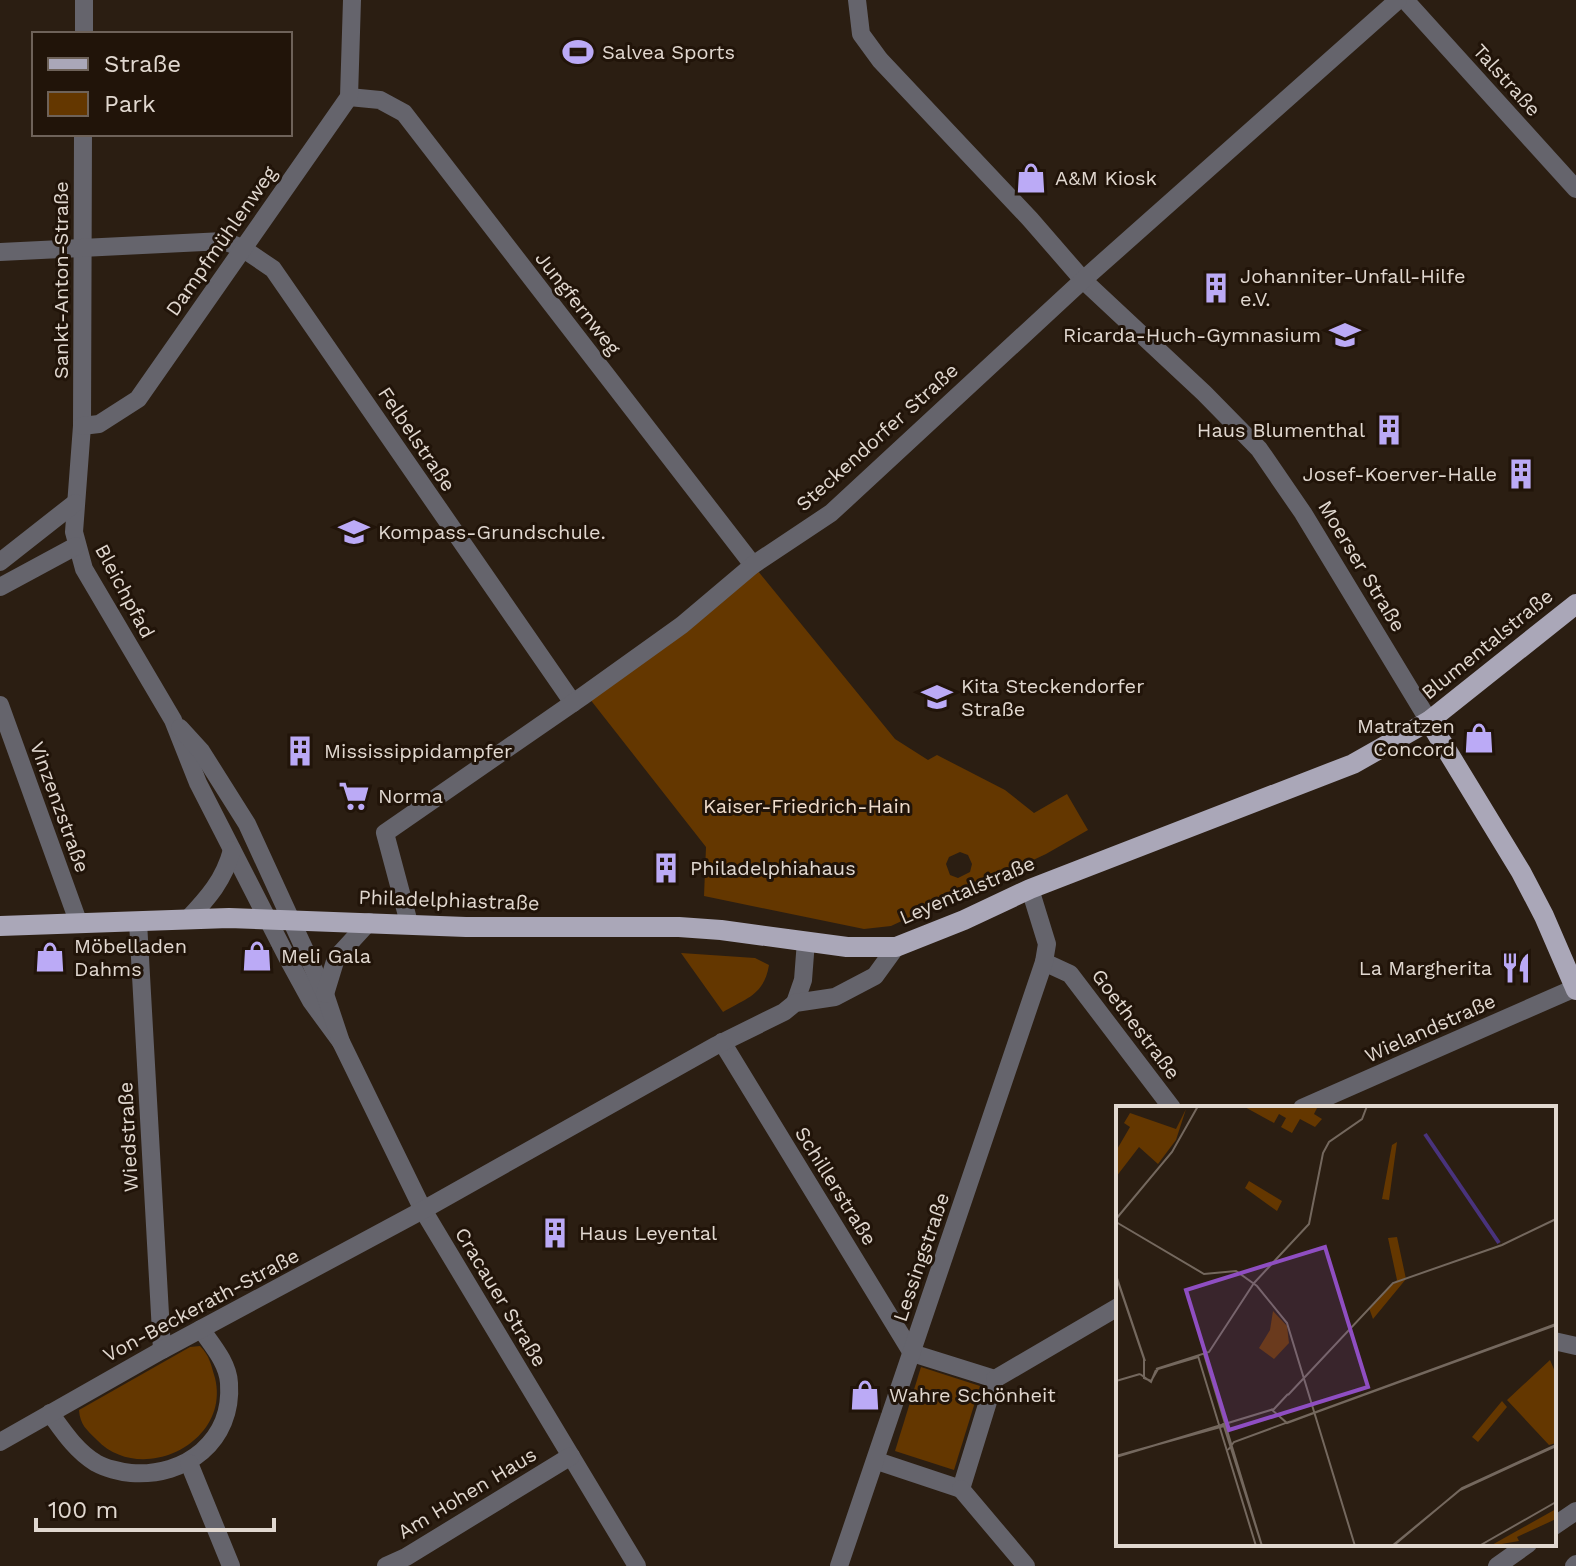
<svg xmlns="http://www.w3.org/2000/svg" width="1576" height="1566" viewBox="0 0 1576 1566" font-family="'Work Sans',sans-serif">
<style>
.green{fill:#643700;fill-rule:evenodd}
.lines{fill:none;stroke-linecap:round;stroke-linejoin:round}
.minor{stroke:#65646c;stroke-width:18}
.major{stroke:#aaa7b8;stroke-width:20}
.labels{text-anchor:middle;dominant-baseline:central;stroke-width:6;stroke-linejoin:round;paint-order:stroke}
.poi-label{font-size:20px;fill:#e1d8d0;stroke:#211409;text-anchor:start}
.street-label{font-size:20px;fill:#e1d8d0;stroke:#211409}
.park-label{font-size:20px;fill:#f0ddcd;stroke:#211409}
.inset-river{fill:none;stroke:#49337d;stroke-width:4}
.inset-road{fill:none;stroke:#74685e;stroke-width:2}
.view{fill:#8f4ec2;fill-opacity:0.15;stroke:#8f4ec2;stroke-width:4}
.inset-edge{fill:none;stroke:#e1d8d0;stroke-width:4}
</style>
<rect width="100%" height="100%" fill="#2b1e12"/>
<!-- green -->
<g class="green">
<path d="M 753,565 L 895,739 L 928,760 L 937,755 L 1005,790 L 1034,813 L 1067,794 L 1088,830 L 1046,854 L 891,926 L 864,929 L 704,896 L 706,847 L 582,689 ZM 960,852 L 968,855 L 972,864 L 970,872 L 958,878 L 950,875 L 946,864 L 949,857 Z"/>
<path d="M 681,953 L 755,958 L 769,965 C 764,995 747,998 723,1012 Z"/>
<path d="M 200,1346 C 210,1356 211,1365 215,1378 C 231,1443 141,1486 97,1440 C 87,1430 80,1425 79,1410 L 190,1347 Z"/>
<polygon points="921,1367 980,1386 954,1470 895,1451"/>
</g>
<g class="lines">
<!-- minor -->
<g class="minor">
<polyline points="857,0 861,34 880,60 1030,219 1083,280 1204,393 1259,449 1303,513 1429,721"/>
<polyline points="1405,0 1576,189"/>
<polyline points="84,34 84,0"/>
<polyline points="349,97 380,100 404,113 753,565"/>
<polyline points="83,134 82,426 74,532 84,569 173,720 198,783 288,959 311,1001 341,1042"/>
<polyline points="0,252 224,241 242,248 273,269 573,703"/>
<polyline points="82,426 99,424 138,399 349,97 352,0"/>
<polyline points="0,562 75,503"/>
<polyline points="0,587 76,546"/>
<polyline points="0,705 79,924"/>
<polyline points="180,728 201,751 247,824 325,994 341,1042 423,1210 637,1566"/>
<path d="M 187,920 C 208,898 224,880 232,850"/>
<polyline points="138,922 162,1350"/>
<polyline points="409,923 385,833 583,696 682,625 753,565 831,513 1083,280 1398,0"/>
<polyline points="1044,962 1070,974 1172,1108"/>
<polyline points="325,994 336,958 369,922"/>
<polyline points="795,1003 803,980 806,941"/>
<polyline points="722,1042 912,1353 995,1379 961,1489 877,1461"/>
<polyline points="1302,1108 1575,988"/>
<polyline points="1554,1341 1576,1346"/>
<polyline points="995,1379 1118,1307"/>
<path d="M 50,1413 C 63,1431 76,1451 96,1463 C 105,1468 120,1472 131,1473 C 186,1477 233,1441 229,1383 C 228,1363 212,1345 201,1329"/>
<polyline points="0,1442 162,1350 432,1205 715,1046 784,1012 795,1003 835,997 875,976 896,947"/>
<polyline points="189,1463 231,1566"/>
<polyline points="961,1489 1026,1566"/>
<polyline points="1554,1526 1576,1511"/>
<polyline points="386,1566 406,1557 571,1456"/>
<polyline points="839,1566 1044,962 1047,944 1030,889"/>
<polyline points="1497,1566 1528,1544"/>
<polyline points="1574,1566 1576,1564"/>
</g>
<!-- major -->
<g class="major">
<polyline points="1429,721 1521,872 1544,916 1576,990"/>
<polyline points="0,926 229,918 466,927 679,927 721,930 847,947 896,947 964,920 1030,889 1353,764 1429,721 1576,604"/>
</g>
</g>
<!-- icons -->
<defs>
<g id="stadium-bare" transform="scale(2.4)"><path d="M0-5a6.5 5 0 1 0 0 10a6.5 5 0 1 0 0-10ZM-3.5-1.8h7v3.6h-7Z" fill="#bbaaf6" stroke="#211409" stroke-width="2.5" paint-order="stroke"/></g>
<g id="shop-bare" transform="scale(2.4)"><path d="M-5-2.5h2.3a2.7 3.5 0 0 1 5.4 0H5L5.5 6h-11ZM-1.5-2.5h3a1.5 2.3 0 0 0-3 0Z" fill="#bbaaf6" stroke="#211409" stroke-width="2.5" paint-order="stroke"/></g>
<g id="building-bare" transform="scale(2.4)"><path d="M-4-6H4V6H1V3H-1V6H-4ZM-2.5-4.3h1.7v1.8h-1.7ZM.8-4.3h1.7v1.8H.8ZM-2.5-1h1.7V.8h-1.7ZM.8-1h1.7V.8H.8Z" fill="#bbaaf6" stroke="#211409" stroke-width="2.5" paint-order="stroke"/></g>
<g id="school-bare" transform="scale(2.4)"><path d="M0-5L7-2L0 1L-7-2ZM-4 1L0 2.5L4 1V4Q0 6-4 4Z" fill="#bbaaf6" stroke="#211409" stroke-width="2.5" paint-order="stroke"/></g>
<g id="supermarket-bare" transform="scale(2.4)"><path d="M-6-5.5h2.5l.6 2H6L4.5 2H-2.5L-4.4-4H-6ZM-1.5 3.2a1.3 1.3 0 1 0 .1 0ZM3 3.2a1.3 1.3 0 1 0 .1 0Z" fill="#bbaaf6" stroke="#211409" stroke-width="2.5" paint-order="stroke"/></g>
<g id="restaurant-bare" transform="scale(2.4)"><path d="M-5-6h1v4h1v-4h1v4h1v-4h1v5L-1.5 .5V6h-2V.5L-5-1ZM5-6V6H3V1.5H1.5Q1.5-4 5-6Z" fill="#bbaaf6" stroke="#211409" stroke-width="2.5" paint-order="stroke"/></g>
</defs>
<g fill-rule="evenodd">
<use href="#stadium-bare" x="578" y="52"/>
<use href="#shop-bare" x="1031" y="178"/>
<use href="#building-bare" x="1216" y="288"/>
<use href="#school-bare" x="1345" y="335"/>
<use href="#building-bare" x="1389" y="430"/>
<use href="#building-bare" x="1521" y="474"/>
<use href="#school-bare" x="354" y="532"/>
<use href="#school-bare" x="937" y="697"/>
<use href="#shop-bare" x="1479" y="738"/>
<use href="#building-bare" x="300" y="751"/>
<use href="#supermarket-bare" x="354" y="796"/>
<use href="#building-bare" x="666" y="868"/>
<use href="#shop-bare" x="257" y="956"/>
<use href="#shop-bare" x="50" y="957"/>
<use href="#restaurant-bare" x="1516" y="968"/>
<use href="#building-bare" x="555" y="1233"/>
<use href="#shop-bare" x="865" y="1395"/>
</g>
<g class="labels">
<!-- poi labels -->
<g class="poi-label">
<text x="602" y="52">Salvea Sports</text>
<text x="1055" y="178">A&amp;M Kiosk</text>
<text x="1240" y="276">Johanniter-Unfall-Hilfe<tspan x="1240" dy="23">e.V.</tspan></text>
<text x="1321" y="335" text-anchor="end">Ricarda-Huch-Gymnasium</text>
<text x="1365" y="430" text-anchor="end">Haus Blumenthal</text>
<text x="1497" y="474" text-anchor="end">Josef-Koerver-Halle</text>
<text x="378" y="532">Kompass-Grundschule.</text>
<text x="961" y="686">Kita Steckendorfer<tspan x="961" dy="23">Straße</tspan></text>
<text x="1455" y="726" text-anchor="end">Matratzen<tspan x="1455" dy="23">Concord</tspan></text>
<text x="324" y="751">Mississippidampfer</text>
<text x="378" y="796">Norma</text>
<text x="690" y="868">Philadelphiahaus</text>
<text x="74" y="946">Möbelladen<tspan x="74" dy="23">Dahms</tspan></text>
<text x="281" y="956">Meli Gala</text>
<text x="1492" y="968" text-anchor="end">La Margherita</text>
<text x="579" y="1233">Haus Leyental</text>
<text x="889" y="1395">Wahre Schönheit</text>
</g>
<!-- street labels -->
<g class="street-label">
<text transform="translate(1507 80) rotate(48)">Talstraße</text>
<text transform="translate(221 241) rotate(-55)">Dampfmühlenweg</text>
<text transform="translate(61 280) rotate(-90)">Sankt-Anton-Straße</text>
<text transform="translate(578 303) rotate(52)">Jungfernweg</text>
<text transform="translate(877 437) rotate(-42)">Steckendorfer Straße</text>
<text transform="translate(417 439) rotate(56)">Felbelstraße</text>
<text transform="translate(1362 566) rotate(59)">Moerser Straße</text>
<text transform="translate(125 591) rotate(62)">Bleichpfad</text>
<text transform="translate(1487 644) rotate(-39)">Blumentalstraße</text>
<text transform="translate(60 807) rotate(70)">Vinzenzstraße</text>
<text transform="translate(967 890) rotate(-23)">Leyentalstraße</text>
<text transform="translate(449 900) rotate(2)">Philadelphiastraße</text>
<text transform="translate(1136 1024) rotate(53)">Goethestraße</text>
<text transform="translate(1430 1028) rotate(-24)">Wielandstraße</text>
<text transform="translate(128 1137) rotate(-93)">Wiedstraße</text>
<text transform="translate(836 1186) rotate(58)">Schillerstraße</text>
<text transform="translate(921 1257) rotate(-71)">Lessingstraße</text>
<text transform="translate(501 1297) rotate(59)">Cracauer Straße</text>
<text transform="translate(201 1305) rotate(-28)">Von-Beckerath-Straße</text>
<text transform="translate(467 1493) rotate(-31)">Am Hohen Haus</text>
</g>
<!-- park labels -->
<g class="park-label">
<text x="807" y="806">Kaiser-Friedrich-Hain</text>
</g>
</g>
<!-- overview -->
<g transform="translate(1116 1106)">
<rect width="440" height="440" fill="#2b1e12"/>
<path d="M 127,0 L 202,0 L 198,8 L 206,13 L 199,21 L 184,13 L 176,27 L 165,21 L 170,12 L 163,8 L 158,17 ZM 70,3 L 60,34 L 42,58 L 23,41 L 0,71 L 0,45 L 14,21 L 8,17 L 14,7 L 60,23 ZM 281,36 L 273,94 L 266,93 L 276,39 ZM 133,75 L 166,95 L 161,105 L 129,82 ZM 281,131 L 290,173 L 257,213 L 253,202 L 281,174 L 272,132 ZM 157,205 L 171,220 L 173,237 L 158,253 L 143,242 L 154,224 ZM 434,254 L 440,268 L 440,337 L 433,339 L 391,294 ZM 386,295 L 391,301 L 362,336 L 356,331 ZM 440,403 L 440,413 L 401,431 L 403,435 L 374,440 Z" fill="#643700"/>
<path class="inset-river" d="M 309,28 L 383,137"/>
<path class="inset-road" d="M 0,113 L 56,46 L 82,0M 0,116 L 88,168 L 120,165 L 141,180 L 171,217 L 239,440M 0,169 L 29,255M 0,170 L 28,253 L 28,272 L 35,275 L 42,263 L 82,251M 138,177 L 193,118 L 207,47 L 213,36 L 246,13 L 251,0M 88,248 L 146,440M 82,250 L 140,440M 40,263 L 93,246 L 138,177M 24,268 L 35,276 L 40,264M 0,275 L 24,268M 172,289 L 277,177 L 386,139 L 440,113M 155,303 L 171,317 L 198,307M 198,307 L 440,219M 107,317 L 146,440M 112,344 L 118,336 L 440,218M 0,350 L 108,320M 0,351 L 158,303 L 172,288M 276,440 L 344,384 L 440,340M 277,440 L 346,382 L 440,339M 363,440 L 440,396"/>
<path class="view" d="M 209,141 L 252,281 L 113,324 L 70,184 Z"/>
<rect width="440" height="440" class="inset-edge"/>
</g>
<!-- legend -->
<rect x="32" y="32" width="260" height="104" fill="#211409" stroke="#6e6259" stroke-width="2"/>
<rect x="48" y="58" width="40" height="12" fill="#aaa7b8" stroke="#6e6259" stroke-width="2"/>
<text x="104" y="72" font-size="24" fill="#e1d8d0">Straße</text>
<rect x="48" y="92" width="40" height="24" fill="#643700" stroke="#6e6259" stroke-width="2"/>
<text x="104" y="112" font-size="24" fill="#e1d8d0">Park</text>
<!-- scale -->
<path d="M36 1518v12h238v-12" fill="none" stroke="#e1d8d0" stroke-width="4"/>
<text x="48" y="1518" font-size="24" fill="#e1d8d0" stroke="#211409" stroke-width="6" paint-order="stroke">100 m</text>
</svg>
